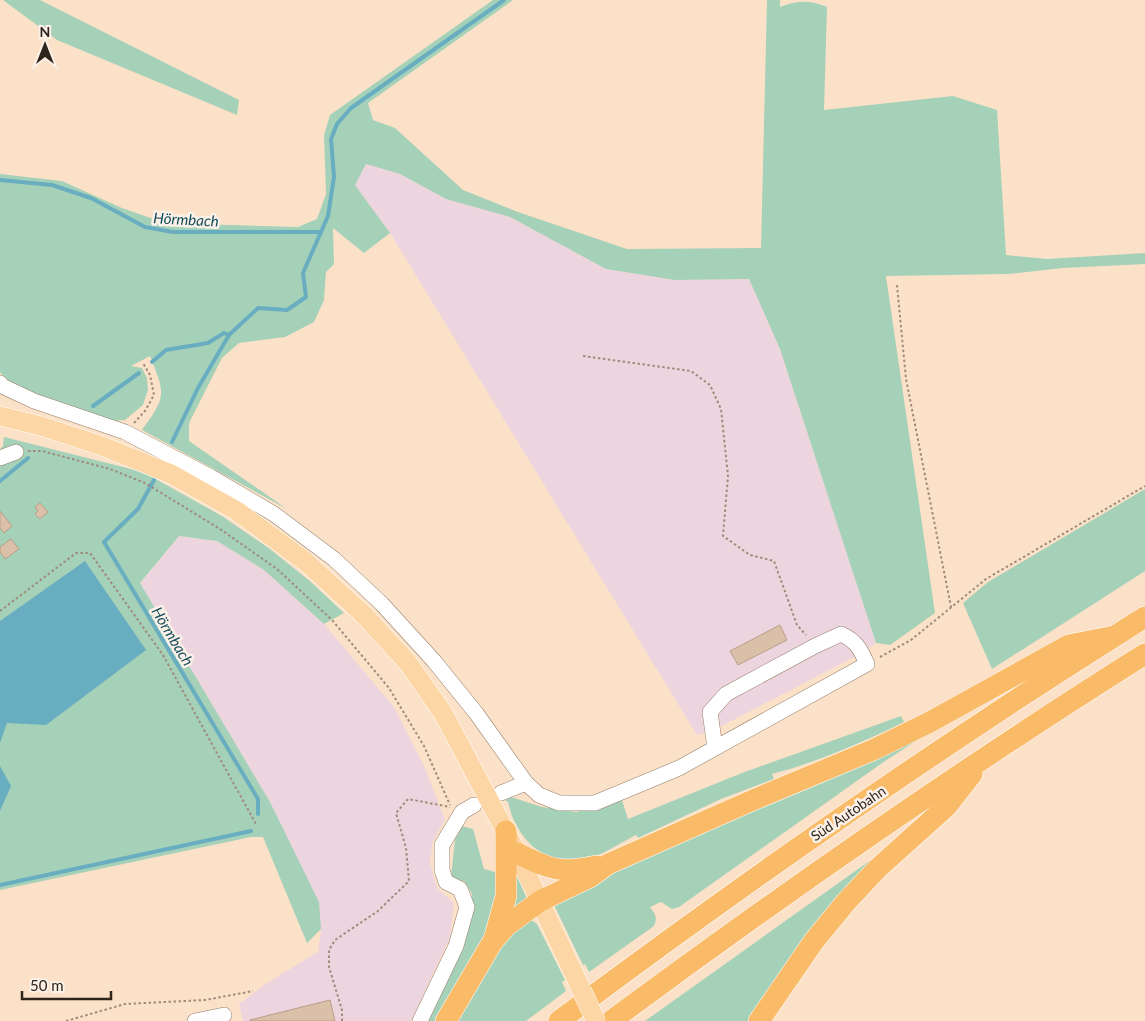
<svg xmlns="http://www.w3.org/2000/svg" width="1145" height="1021" viewBox="0 0 1145 1021" font-family="Lato,sans-serif">
<style>
.industrial{fill:#edd5df}
.green{fill:#a5d1b8}
.water{fill:#69adc0}
.lines{fill:none;stroke-linecap:round;stroke-linejoin:round}
.stream{stroke:#69adc0;stroke-width:4}
.building{fill:#dbc0a9;stroke:#b89e88}
.minor-casing{stroke:#957d67;stroke-width:16}
.major-casing{stroke:#fff;stroke-width:20}
.highway-casing{stroke:#fff;stroke-width:22}
.path{stroke:#9f8b7a;stroke-width:2;stroke-dasharray:2.5 2.5;stroke-linecap:butt}
.minor{stroke:#fff;stroke-width:15}
.major{stroke:#fcd6a5;stroke-width:19}
.highway{stroke:#fabb69;stroke-width:21}
.major-bridge-casing{stroke:#fff;stroke-width:20;stroke-linecap:butt}
.major-bridge{stroke:#fcd6a5;stroke-width:19}
.labels{text-anchor:middle;dominant-baseline:central;stroke-width:5;stroke-linejoin:round;paint-order:stroke}
.street-label{font-size:14px;fill:#2e241b;stroke:#fcf1e8}
.water-label{font-size:15px;font-style:italic;fill:#114c5a;stroke:#fcf1e8}
</style>
<rect width="100%" height="100%" fill="#fce1c9"/>
<!-- industrial -->
<g class="industrial">
<polygon points="366,164 400,174 446,199 510,217 606,269 675,280 749,279 780,349 876,643 862,653 712,731 697,735 390,233 355,185"/>
<polygon points="179,536 217,541 264,570 324,624 394,707 425,768 445,820 433,841 430,862 437,888 454,903 450,937 411,1021 243,1021 239,1004 267,983 318,952 321,929 270,802 140,584"/>
</g>
<!-- green -->
<g class="green">
<polygon points="3,0 40,0 239,100 237,115 57,40"/>
<path d="M 493,0 L 513,0 L 368,103 L 373,120 L 395,128 L 463,190 L 518,212 L 627,249 L 761,248 L 767,0 L 780,0 L 780,7 C 799,0 809,0 827,7 L 824,110 L 953,96 L 997,110 L 1006,255 L 1047,259 L 1145,253 L 1145,264 L 1063,268 L 1008,274 L 886,276 L 935,613 L 890,645 L 876,643 L 780,349 L 749,279 L 675,280 L 606,269 L 510,217 L 446,199 L 400,174 L 366,164 L 355,185 L 390,233 L 364,253 L 333,228 L 334,264 L 326,272 L 324,300 L 314,322 L 285,337 L 239,343 L 222,358 L 189,423 L 189,441 L 287,509 L 142,430 C 167,396 165,394 150,356 L 131,366 L 142,368 L 147,378 L 148,390 L 143,405 L 125,420 L 112,421 C 86,412 14,394 0,372 L 0,174 L 62,181 L 122,208 L 165,223 L 298,227 L 317,219 L 326,194 L 324,135 L 330,115 Z"/>
<polygon points="4,437 143,472 222,516 270,549 311,582 344,613 324,624 264,570 217,541 179,536 140,583 270,802 319,902 321,929 307,943 263,837 251,837 0,890 0,449 3,446"/>
<polygon points="1145,489 1145,571 992,669 963,603 988,582"/>
<path d="M 901,716 L 904,722 C 861,743 818,762 772,774 L 774,779 L 721,799 L 638,838 L 636,835 C 624,841 613,848 601,854 C 568,869 532,858 516,824 C 512,818 510,810 508,802 L 505,800 L 511,797 L 542,807 L 576,812 L 622,800 L 628,819 L 742,773 Z"/>
<path d="M 928,733 L 885,761 L 679,907 L 672,909 L 661,902 L 650,907 C 655,914 658,917 654,926 L 589,972 L 585,964 L 583,965 L 554,905 L 558,898 Z"/>
<polygon points="462,826 473,829 484,869 499,873 492,921 458,986 435,1021 425,1021 471,920 472,894 465,882 451,877 455,840"/>
<polygon points="882,852 752,1021 645,1021"/>
<polygon points="515,871 528,901 508,910"/>
<polygon points="531,920 537,924 565,980 562,982 566,991 526,1021 455,1021 501,941"/>
</g>
<!-- water -->
<g class="water">
<polygon points="85,561 146,650 46,725 7,723 0,743 0,621"/>
<polygon points="0,766 11,786 0,811"/>
</g>
<g class="lines">
<!-- stream -->
<g class="stream">
<polyline points="0,180 52,185 91,198 145,227 173,232 321,232 328,216 334,177 331,139 337,124 351,108 504,0"/>
<polyline points="152,362 166,350 208,343 224,333 229,335"/>
<polyline points="93,406 139,373"/>
<polyline points="172,442 198,388 229,335 258,308 287,310 306,297 303,273 321,232"/>
<polyline points="154,480 138,509 104,542 258,799 258,814"/>
<polyline points="0,481 28,458"/>
<polyline points="0,885 251,831"/>
</g>
</g>
<!-- building -->
<g class="building">
<polygon points="40,503 48,512 40,519 35,514 38,511 35,507"/>
<polygon points="0,511 12,526 4,533 0,528"/>
<polygon points="11,539 19,549 5,559 0,552 0,547"/>
<polygon points="780,625 787,640 738,665 730,651"/>
<polygon points="330,1000 335,1021 250,1021 250,1020"/>
</g>
<g class="lines">
<!-- minor casing -->
<g class="minor-casing">
<g id="minor">
<path d="M 0,383 L 2,386 L 34,401 L 125,432 L 211,477 L 274,514 L 334,559 L 382,604 L 434,661 L 476,713 L 526,783 L 539,795 L 559,803 L 595,803 L 679,768 L 867,664 C 860,648 856,641 841,634 L 815,646 L 726,694 L 710,712 L 715,748"/>
<polyline points="0,458 16,452"/>
<polyline points="501,793 526,783"/>
<polyline points="195,1021 224,1015"/>
<polyline points="420,1021 456,946 467,907 460,889 446,882 442,870 442,845 462,812 474,805"/>
</g>
</g>
<!-- major casing -->
<g class="major-casing">
<polyline id="major" points="0,416 41,426 102,446 171,474 237,511 306,562 363,614 408,663 443,713 517,853 582,991"/>
</g>
<!-- highway casing -->
<g class="highway-casing">
<g id="highway">
<path d="M 517,853 C 549,869 560,874 596,866"/>
<polyline points="495,936 506,896 506,831"/>
<polyline points="446,1021 493,941 506,926 540,901 590,877 608,864 753,800 875,749 930,722 1069,645 1115,636"/>
<path d="M 559,1021 C 749,879 944,743 1145,617"/>
<path d="M 611,1021 C 784,893 962,769 1145,654"/>
<polyline points="759,1021 814,941 846,902 877,869 946,807 972,774"/>
</g>
</g>
<!-- path -->
<g class="path">
<polyline points="897,285 906,379 951,607"/>
<polyline points="583,356 691,371 710,385 721,409 728,476 723,536 750,555 774,561 797,625 806,635"/>
<polyline points="134,423 145,411 154,395 150,375 143,363"/>
<polyline points="28,451 42,451 110,469 145,483 220,529 277,569 332,620 389,688 424,746 450,805"/>
<polyline points="0,611 76,553 90,553 163,655 257,826"/>
<polyline points="880,657 911,640 986,579 1145,486"/>
<polyline points="66,1021 125,1004 205,1000 253,991"/>
<polyline points="342,1021 342,1010 329,967 329,950 335,940 378,911 409,881 406,848 396,813 408,799 450,807"/>
</g>
<!-- minor -->
<use href="#minor" class="minor"/>
<!-- major -->
<use href="#major" class="major"/>
<!-- highway -->
<use href="#highway" class="highway"/>
<!-- major-bridge casing -->
<g class="major-bridge-casing">
<polyline id="major-bridge" points="582,991 596,1021"/>
</g>
<!-- major-bridge -->
<use href="#major-bridge" class="major-bridge"/>
</g>
<g class="labels">
<!-- street labels -->
<g class="street-label">
<text transform="translate(848 813) rotate(-34)">Süd Autobahn</text>
</g>
<!-- water labels -->
<g class="water-label">
<text transform="translate(186 219) rotate(3)">Hörmbach</text>
<text transform="translate(173 636) rotate(59)">Hörmbach</text>
</g>
</g>
<!-- north arrow -->
<g transform="translate(45 45)" stroke="#fcf1e8" stroke-width="4" paint-order="stroke">
<path d="M0-4L9 19L0 12L-9 19Z" fill="#2e241b"/>
<text y="-8" font-size="14" font-weight="bold" text-anchor="middle" fill="#2e241b">N</text>
</g>
<!-- scale -->
<path d="M22 991v8h89v-8" fill="none" stroke="#2e241b" stroke-width="2.5"/>
<text x="30" y="991" font-size="15" fill="#2e241b" stroke="#fcf1e8" stroke-width="4" paint-order="stroke">50 m</text>
</svg>
